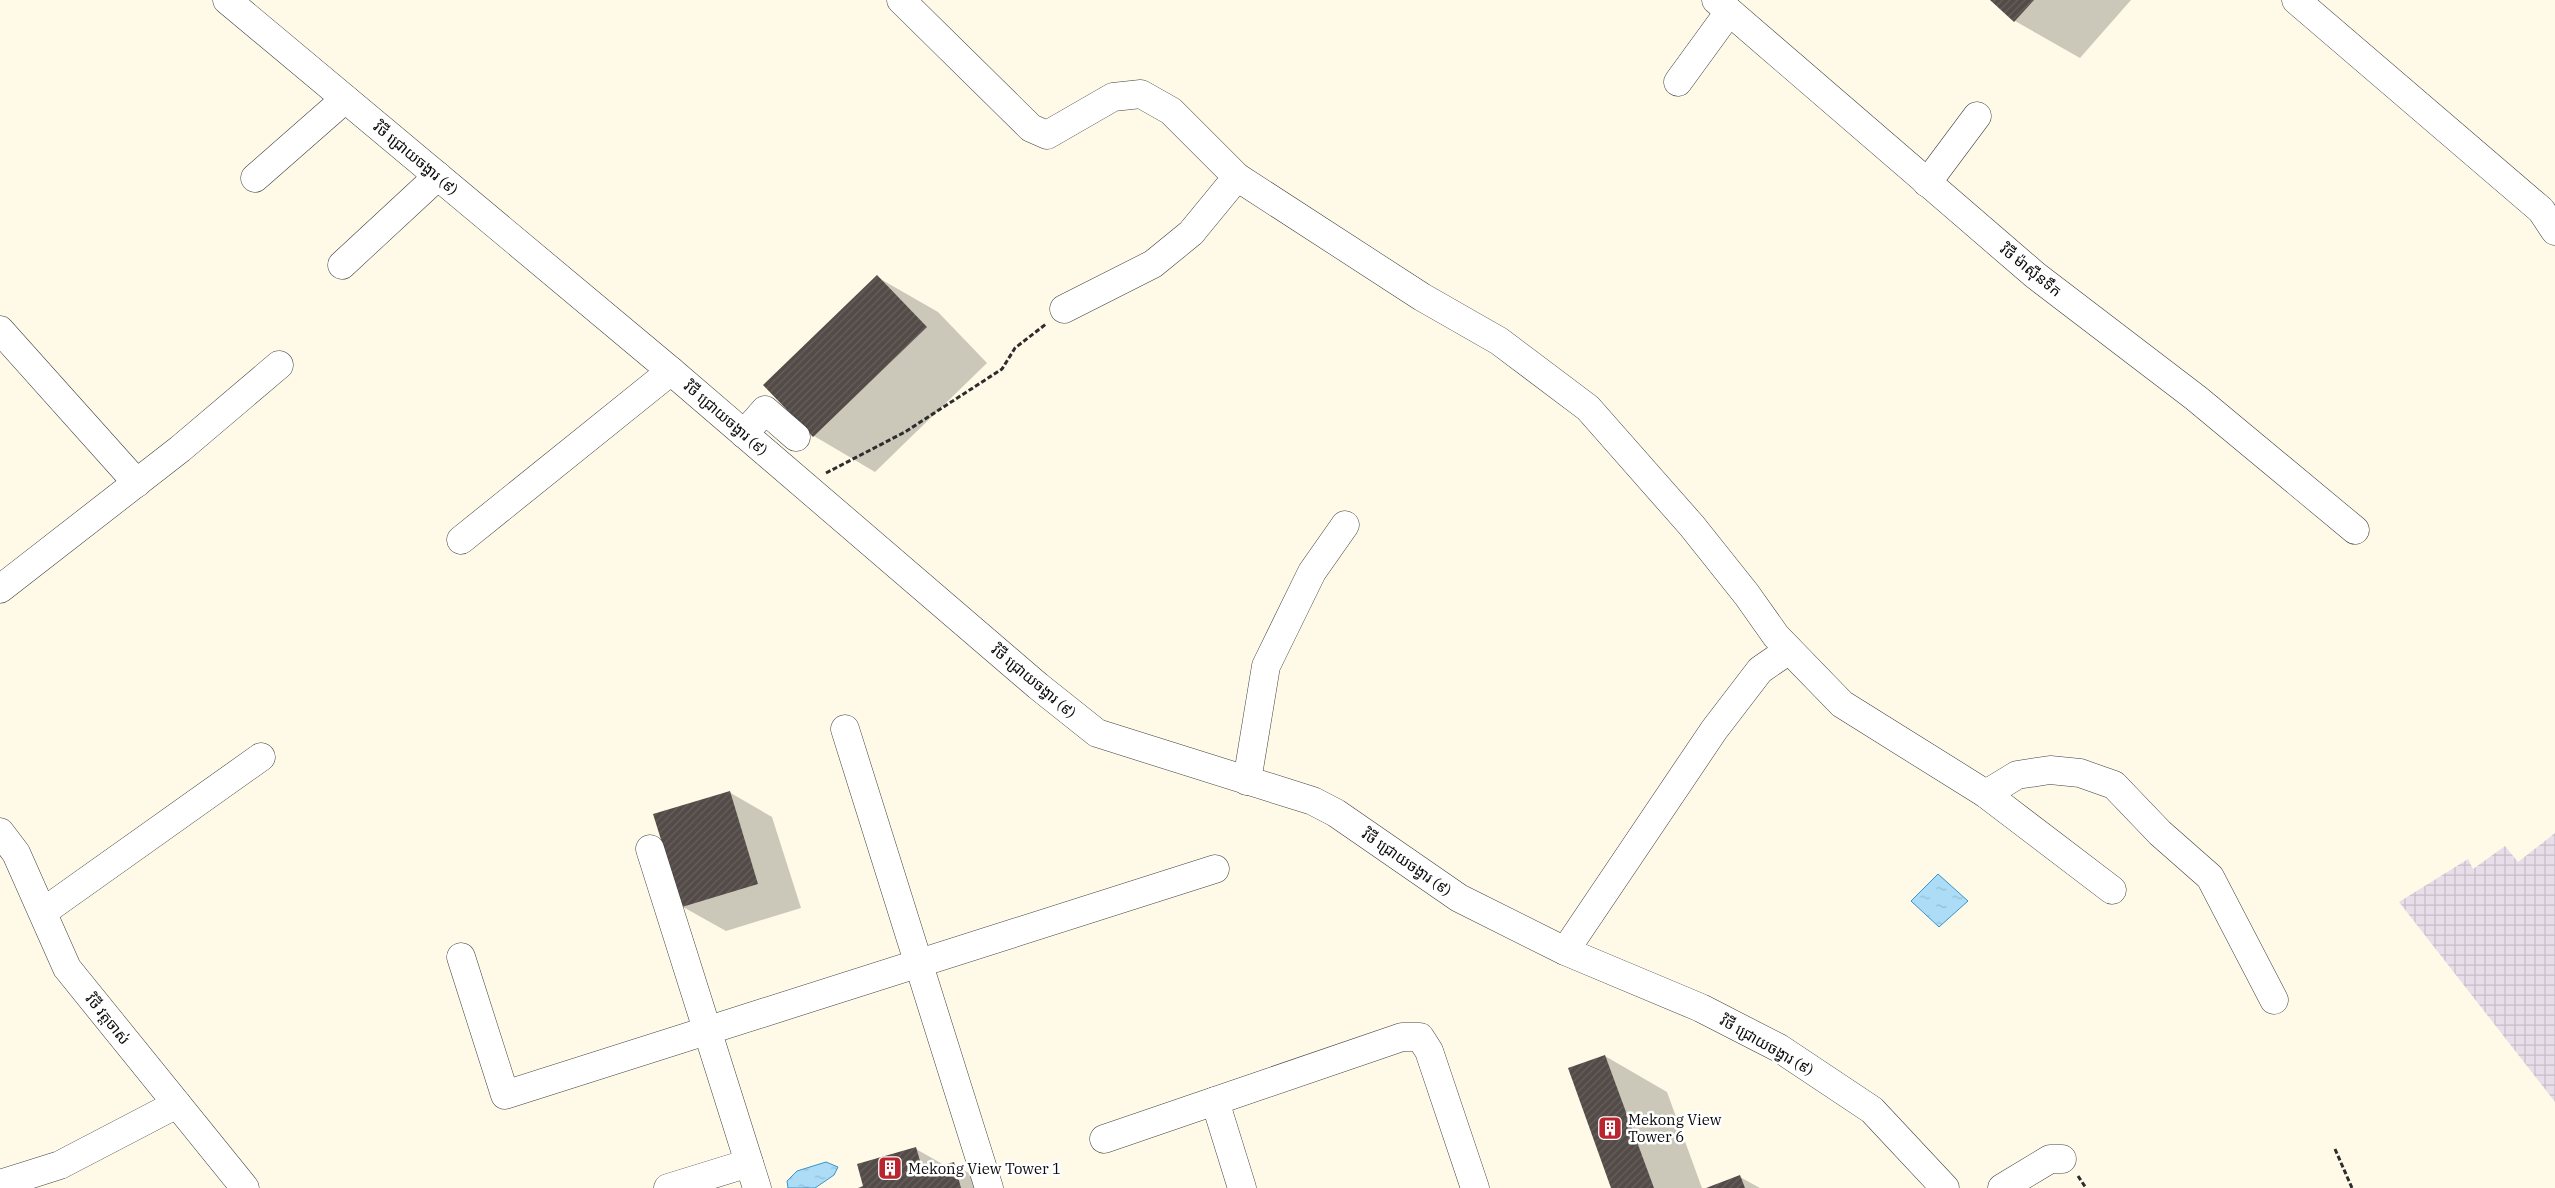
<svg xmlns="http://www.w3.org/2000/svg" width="2555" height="1188" viewBox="0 0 2555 1188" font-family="'IBM Plex Serif','Noto Sans Khmer',serif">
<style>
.industrial{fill:url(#industrial-grid)}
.water{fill:url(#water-ripples);stroke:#3494cd}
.shadow{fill:#0003}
.building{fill:url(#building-hatch)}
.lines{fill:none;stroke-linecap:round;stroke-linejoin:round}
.minor-casing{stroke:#3e3e3e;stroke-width:29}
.path{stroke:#2d2d2d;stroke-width:3;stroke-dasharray:5 2.5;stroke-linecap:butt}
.minor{stroke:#fff;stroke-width:28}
.labels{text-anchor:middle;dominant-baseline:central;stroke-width:5;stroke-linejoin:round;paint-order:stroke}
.street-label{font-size:15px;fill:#0b0b0b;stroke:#fff}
.poi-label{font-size:15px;fill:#0b0b0b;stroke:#fff;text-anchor:start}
</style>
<defs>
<pattern id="industrial-grid" width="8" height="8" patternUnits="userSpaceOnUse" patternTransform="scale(1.25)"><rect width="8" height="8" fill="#e8deea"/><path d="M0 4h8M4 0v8" fill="none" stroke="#c6bdc7"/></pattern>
<pattern id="water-ripples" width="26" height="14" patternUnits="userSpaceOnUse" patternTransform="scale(1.25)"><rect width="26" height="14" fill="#adddf6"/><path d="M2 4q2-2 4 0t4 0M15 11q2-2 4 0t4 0" fill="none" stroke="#94bcd2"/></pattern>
<pattern id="building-hatch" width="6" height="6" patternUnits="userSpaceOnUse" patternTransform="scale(1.25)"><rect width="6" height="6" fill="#534b47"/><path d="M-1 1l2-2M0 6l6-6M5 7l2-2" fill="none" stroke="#67605d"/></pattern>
</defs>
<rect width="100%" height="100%" fill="#fffae8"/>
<!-- industrial -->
<polygon class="industrial" points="2555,833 2555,1102 2399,902 2468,859 2473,869 2505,846 2518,862"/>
<!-- water -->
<g class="water">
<polygon points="1938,874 1968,901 1939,927 1911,901"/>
<polygon points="826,1162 838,1167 834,1175 815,1188 788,1188 787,1181 797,1171"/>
</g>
<!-- shadow -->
<g class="shadow">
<polygon points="1992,0 2131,0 2080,58 2015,21"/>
<polygon points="877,277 938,312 987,363 875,472 814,436"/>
<polygon points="729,792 772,817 801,908 726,931 683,907"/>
<polygon points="1605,1056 1667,1092 1702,1188 1612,1188"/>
<polygon points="916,1149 946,1166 953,1164 996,1188 861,1188"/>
<polygon points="1740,1177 1760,1188 1709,1188"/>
</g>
<!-- building -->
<g class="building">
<polygon points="1990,0 2034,0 2014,22"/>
<polygon points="877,275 927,327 813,437 763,385"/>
<polygon points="730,791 758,884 682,907 653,814"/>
<polygon points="1605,1055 1654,1188 1611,1188 1568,1068"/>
<polygon points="916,1147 923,1171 954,1162 961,1188 858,1188 863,1186 857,1164"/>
<polygon points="1740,1175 1745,1188 1706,1188"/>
</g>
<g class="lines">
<!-- minor casing -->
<g class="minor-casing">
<g id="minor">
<polyline points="227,0 671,371 1038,686 1097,733 1313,801 1336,813 1459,898 1565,951 1701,1008 1779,1048 1872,1110 1945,1188"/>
<polyline points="901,0 1031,128 1047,135 1113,97 1141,94 1171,111 1237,177 1422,297 1499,341 1588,408 1692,526 1747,595 1776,636 1842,704 1986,794 2112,890"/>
<polyline points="1716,0 2035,275 2196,398 2355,530"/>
<polyline points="2296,0 2541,210 2555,231"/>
<polyline points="1678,82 1729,12"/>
<polyline points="255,178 345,99"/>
<polyline points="1927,183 1977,116"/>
<polyline points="342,265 438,176"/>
<polyline points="1064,309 1153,264 1191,233 1237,177"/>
<polyline points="0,330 137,483"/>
<polyline points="744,434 765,410 796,437"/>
<polyline points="461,540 671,371"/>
<polyline points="0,589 180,449 279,365"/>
<polyline points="845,729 989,1188"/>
<polyline points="1247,781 1266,666 1312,572 1345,525"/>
<polyline points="1986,794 2017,775 2050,770 2080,773 2114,785 2160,833 2210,877 2274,1000"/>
<polyline points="0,832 16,853 67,968 245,1188"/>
<polyline points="650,849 757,1188"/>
<polyline points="43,912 261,757"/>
<polyline points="1565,951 1714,730 1760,670 1789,650"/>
<polyline points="461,957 505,1095 1215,869"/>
<polyline points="1215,1101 1242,1188"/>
<polyline points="1104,1139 1402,1037 1420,1037 1429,1051 1475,1188"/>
<polyline points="0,1184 60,1165 177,1104"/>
<polyline points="668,1188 749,1163"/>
<polyline points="2002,1188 2050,1159 2062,1159"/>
</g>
</g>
<!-- path -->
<g class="path">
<polyline points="826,473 905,432 1002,369 1015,348 1046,324"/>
<polyline points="2335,1149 2352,1188"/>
<polyline points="2078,1176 2086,1188"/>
</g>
<!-- minor -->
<use href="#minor" class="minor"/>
</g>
<!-- icons -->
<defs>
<g id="building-square" transform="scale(1.25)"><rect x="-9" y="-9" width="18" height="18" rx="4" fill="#b9242f" stroke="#fff"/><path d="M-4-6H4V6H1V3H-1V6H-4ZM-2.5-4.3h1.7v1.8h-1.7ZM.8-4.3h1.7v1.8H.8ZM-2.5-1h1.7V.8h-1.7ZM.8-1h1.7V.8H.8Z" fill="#fff"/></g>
</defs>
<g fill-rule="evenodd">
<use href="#building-square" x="1610" y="1128"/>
<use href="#building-square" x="890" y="1168"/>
</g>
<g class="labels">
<!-- street labels -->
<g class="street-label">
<text transform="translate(416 158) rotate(40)">វិថី ជ្រោយចង្វារ (៩)</text>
<text transform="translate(2031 270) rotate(39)">វិថី ម៉ាស៊ីនទឹក</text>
<text transform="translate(726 418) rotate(41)">វិថី ជ្រោយចង្វារ (៩)</text>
<text transform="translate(1034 681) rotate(40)">វិថី ជ្រោយចង្វារ (៩)</text>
<text transform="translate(1407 862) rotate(35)">វិថី ជ្រោយចង្វារ (៩)</text>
<text transform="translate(108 1019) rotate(51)">វិថី វត្តចាស់</text>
<text transform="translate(1767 1045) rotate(30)">វិថី ជ្រោយចង្វារ (៩)</text>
</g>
<!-- poi labels -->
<g class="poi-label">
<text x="1628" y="1119">Mekong View<tspan x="1628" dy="17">Tower 6</tspan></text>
<text x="908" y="1168">Mekong View Tower 1</text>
</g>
</g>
</svg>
